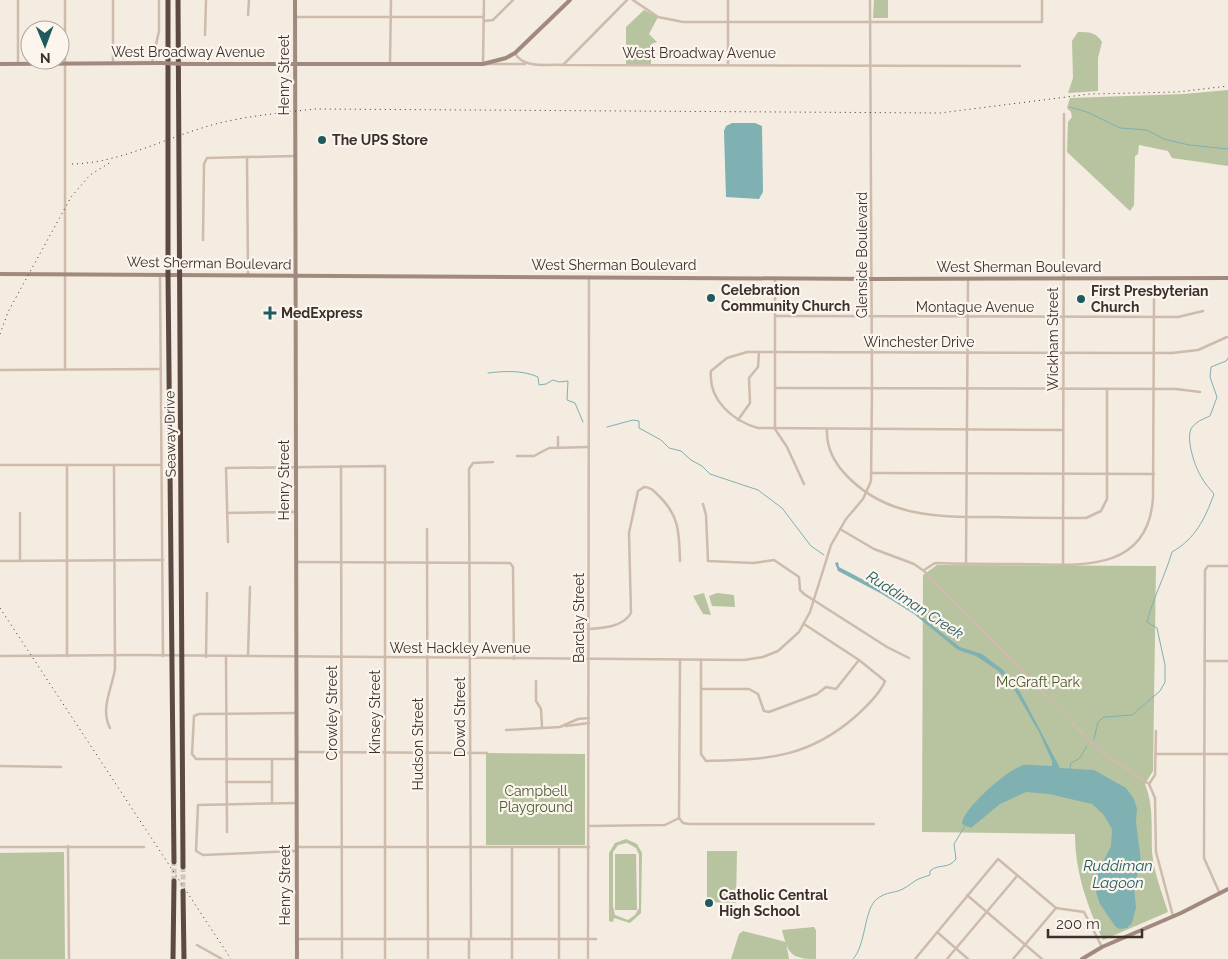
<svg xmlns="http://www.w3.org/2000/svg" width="1228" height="959" viewBox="0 0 1228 959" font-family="Raleway,sans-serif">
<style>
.green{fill:#b8c4a0;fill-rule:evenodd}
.water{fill:#7fb0b2}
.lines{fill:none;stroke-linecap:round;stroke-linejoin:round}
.stream{stroke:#7fb0b2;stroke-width:1}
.highway-tunnel{stroke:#cfc6bd;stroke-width:5;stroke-dasharray:5 2.5;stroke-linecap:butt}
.street{stroke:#cdbbac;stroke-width:2.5}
.secondary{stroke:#a18a7d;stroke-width:4}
.highway{stroke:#5c4a42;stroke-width:5}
.rail{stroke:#3b302b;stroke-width:1;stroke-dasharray:1 4;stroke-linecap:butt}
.secondary-bridge{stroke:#a18a7d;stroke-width:4}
.poi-dot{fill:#1f5a5e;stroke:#fbf5ee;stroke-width:2}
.labels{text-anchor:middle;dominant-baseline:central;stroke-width:4.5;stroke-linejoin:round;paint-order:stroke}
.street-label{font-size:14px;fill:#3b302b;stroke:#fbf5ee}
.poi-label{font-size:14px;font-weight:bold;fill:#3b302b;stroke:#fbf5ee;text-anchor:start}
.park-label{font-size:14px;fill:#4a5a2e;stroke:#fbf5ee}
.water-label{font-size:15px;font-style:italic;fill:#1f5a5e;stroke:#fbf5ee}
</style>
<rect width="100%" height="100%" fill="#f4ebe1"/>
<!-- green -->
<g class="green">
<polygon points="874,0 888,0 888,18 873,18"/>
<polygon points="644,10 658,17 649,34 657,42 651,44 651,64 626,64 626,27"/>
<path d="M 1078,32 C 1089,32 1096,32 1102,42 L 1098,58 L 1098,91 L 1068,93 L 1073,78 L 1072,41 Z"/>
<polygon points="1228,90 1228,166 1172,158 1168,151 1139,145 1138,154 1135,156 1134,205 1130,211 1067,152 1068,122 1072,117 1071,112 1067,108 1070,98 1184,94"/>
<path d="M 937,565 L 1156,566 L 1153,771 L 1145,784 C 1154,806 1151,829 1152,852 C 1154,873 1162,893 1168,912 L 1103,940 C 1087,905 1075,872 1075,834 L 922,832 L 923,575 Z"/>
<polygon points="704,593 711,615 703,614 693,596"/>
<polygon points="717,593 734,595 735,607 712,606 709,596"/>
<polygon points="486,753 585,754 585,845 486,845"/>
<path d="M 626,839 L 637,844 L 642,853 L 641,913 L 630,923 L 614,918 L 613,922 L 609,921 L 609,853 L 615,843 ZM 627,843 L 636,848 L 639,855 L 639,908 L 635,915 L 628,920 L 615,915 L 613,906 L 613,852 L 618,845 Z"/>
<polygon points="707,851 737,851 736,903 707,902"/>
<polygon points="64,852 65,959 0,959 0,853"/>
<polygon points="615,854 636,854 637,910 615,910"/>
<path d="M 814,927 L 816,930 L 816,959 C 791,959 788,954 782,930 Z"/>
<polygon points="743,931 786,942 789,959 731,959 739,934"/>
</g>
<!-- water -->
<g class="water">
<polygon points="732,123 755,123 762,126 763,192 759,199 726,197 724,131 726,126"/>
<path d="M 838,562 L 839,567 L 896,597 L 960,647 L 982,654 L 1003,670 L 1020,692 L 1060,768 L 1094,770 L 1126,788 L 1134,799 L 1137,809 L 1136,822 L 1141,862 L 1134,886 L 1136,908 L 1132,923 L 1127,928 L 1119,929 L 1115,926 L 1100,904 L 1096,892 L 1098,872 L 1111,846 L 1112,829 L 1103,814 L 1092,804 L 1049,794 L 1026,792 L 1000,804 L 971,828 L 962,824 C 962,809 1009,768 1024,765 C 1032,764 1043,766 1052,766 L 1052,761 L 1039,732 L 1011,684 L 997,670 L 976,656 L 958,650 L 914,614 L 882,594 L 838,571 L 835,563 Z"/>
</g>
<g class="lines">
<!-- stream -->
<g class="stream">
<polyline points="1070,107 1087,112 1120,128 1147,130 1164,139 1189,145 1228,149"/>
<path d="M 488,373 C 504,371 523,370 538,377 L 539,385 L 546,384 L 553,380 L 559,382 L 568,381 L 567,400 L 575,403 L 583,422"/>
<polyline points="607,427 633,420 639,421 639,428 661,440 669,448 681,451 691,460 702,466 710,474 758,490 782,508 811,546 824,555"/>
<path d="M 1094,739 L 1098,722 L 1104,717 L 1132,715 L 1160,691 L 1165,682 L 1165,665 L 1157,628 L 1147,622 C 1153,598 1165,576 1172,552 C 1195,539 1205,519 1214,494 C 1210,489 1205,484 1202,478 C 1195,468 1186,440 1191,429 C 1195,422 1203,419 1210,416 L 1217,397 L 1210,377 L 1211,367 L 1226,361 L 1228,358"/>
<polyline points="1070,769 1071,763 1080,758 1087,746"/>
<path d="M 853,959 C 866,946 864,908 877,899 C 884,893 891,893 898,891 C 905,889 910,884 915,881 C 919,878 925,877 930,875 L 930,871 C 939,863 948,870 956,859 L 954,844 L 965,826"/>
</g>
<!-- highway-tunnel -->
<g class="highway-tunnel">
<polyline points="183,867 183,891"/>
<polyline points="174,881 174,862"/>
</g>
<!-- street -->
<g class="street">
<polyline points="18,0 18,64"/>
<polyline points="113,0 113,64"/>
<polyline points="484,0 483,64 525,64"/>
<polyline points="633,0 658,17 683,22 1042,22 1042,0"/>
<polyline points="728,0 728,64"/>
<polyline points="248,15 249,0"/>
<polyline points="295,17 484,17"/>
<polyline points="484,21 493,20 513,0"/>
<polyline points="205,35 206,0"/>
<path d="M 515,53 C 523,69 547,64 563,65 L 1020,66"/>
<polyline points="152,63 159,31 159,0"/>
<polyline points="390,63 391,0"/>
<polyline points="563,65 627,0"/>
<polyline points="247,157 248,275"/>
<polyline points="203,240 204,164 207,158 294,156"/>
<polyline points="160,275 163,656"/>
<polyline points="775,279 775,429 787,447 804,484"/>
<polyline points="776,316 1178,317 1203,311"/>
<polyline points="65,369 65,0"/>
<polyline points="0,370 161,369"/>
<polyline points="775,388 1176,389 1200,392"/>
<polyline points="738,420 750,403 749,378 758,367 759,352"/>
<path d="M 827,429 C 826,448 835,464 848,477 C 888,518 940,517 994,517 C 1025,518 1055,518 1086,518 L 1101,511 L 1107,499 L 1107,389"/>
<path d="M 1063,430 L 758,428 C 733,421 708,400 711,371 L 727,358 L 747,352 L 1172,353 L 1198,350 L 1227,337"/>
<polyline points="558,437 558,447"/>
<polyline points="517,456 534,456 549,448 588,447"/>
<polyline points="0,465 161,465"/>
<polyline points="341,466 342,959"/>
<polyline points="872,473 1154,474"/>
<polyline points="703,504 706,515 708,561 753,563 774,560 799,577 800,590 804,594 887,647 909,658"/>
<polyline points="227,513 295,512"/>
<polyline points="427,529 428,959"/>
<polyline points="840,529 874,549 914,564 924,571 1101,752 1149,784 1155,798 1156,852 1173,916"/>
<polyline points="228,542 226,468 385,466 385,959"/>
<polyline points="0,561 163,560"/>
<polyline points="20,561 20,513"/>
<polyline points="296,562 510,563 513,567 514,659"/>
<polyline points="966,563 968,279"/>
<polyline points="1063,565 1064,114"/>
<path d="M 924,570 L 935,563 C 964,564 994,564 1023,564 C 1077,565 1148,574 1153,498 L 1154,299"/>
<path d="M 588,629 C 603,628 623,627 631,613 L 629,533 L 638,491 L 644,487 C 651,487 655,492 660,497 C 680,517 679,534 680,561"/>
<polyline points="0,656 138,655 744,660 763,657 778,651 799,632 810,612 831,545 846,519 863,499 871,481 872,388 870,0"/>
<polyline points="67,656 67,465"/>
<polyline points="226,656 227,832"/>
<polyline points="248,656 250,587"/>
<polyline points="206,657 207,593"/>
<path d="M 701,660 L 701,754 L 706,761 C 767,759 807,759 856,716 C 866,707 880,694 885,681 L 859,660 L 804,624"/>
<polyline points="1205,661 1228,661"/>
<polyline points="536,681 536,701 541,709 542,727"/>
<polyline points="701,689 749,689 758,694 764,711 769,712 817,694 826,687 836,689 859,660"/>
<polyline points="566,726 589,723"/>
<path d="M 110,728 C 100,709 112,688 115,669 L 114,465"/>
<polyline points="506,730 560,727 578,719 589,718"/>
<polyline points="297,752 487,753"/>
<polyline points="1156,754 1228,754"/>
<polyline points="272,759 272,803"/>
<polyline points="296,759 196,759 192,754 194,716 199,714 296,713"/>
<polyline points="0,766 61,767"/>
<polyline points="226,782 272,782"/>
<polyline points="1149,784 1155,775 1156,731"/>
<polyline points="296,803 198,805 196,851 203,855 296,851"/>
<polyline points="679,818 683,823 689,824 874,824"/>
<polyline points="679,818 680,660"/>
<polyline points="589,826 665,825 679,818"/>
<polyline points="68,846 69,959"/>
<polyline points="0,847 144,847"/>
<polyline points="296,847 589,847"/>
<polyline points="559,848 559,959"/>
<polyline points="1220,894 1204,858 1205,570 1208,566 1228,566"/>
<polyline points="967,895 1042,959"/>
<polyline points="937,932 968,959"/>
<polyline points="297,939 596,939"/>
<polyline points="469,939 469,959"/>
<polyline points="471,939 469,469 473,463 493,462"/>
<polyline points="197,945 222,959"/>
<polyline points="512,959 512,848"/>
<polyline points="588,959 589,278"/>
<polyline points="915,959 998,859 1056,908"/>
<polyline points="947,959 1017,876"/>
<polyline points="1013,959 1056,908 1084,912 1102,947"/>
</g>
<!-- secondary -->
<g class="secondary">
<polyline points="295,0 297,959"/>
<polyline points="0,64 162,63"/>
<polyline points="186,64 483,64 506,58 515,53 570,0"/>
<polyline points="0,274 872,279 1228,278"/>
<polyline points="1082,959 1102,947 1181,913 1228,889"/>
</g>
<!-- highway -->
<g class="highway">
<polyline points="168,0 168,274 174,862"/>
<polyline points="178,0 183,867"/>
<polyline points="183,891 184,959"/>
<polyline points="173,959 174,881"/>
</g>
<!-- rail -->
<g class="rail">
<path d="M 72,164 C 120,163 165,138 212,125 C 244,116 281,113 314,109 L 940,113 L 1090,94 L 1177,92 L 1228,86"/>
<polyline points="0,334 8,312 71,197 90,175 111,162"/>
<polyline points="0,608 231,959"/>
</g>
<!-- secondary-bridge -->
<polyline class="secondary-bridge" points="162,63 186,64"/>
</g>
<!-- markers -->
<g class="poi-dot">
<circle cx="322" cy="140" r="5"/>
<circle cx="711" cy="298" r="5"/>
<circle cx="1081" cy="299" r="5"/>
<path d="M267.5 305.5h5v5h5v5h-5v5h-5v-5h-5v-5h5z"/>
<circle cx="709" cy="903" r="5"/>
</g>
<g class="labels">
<!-- street labels -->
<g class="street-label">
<text x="188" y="52">West Broadway Avenue</text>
<text x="699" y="53">West Broadway Avenue</text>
<text transform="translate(284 75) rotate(-90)">Henry Street</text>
<text transform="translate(862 255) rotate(-90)">Glenside Boulevard</text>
<text transform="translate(209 263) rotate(1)">West Sherman Boulevard</text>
<text x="614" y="265">West Sherman Boulevard</text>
<text x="1019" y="267">West Sherman Boulevard</text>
<text x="975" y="307">Montague Avenue</text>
<text transform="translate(1053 339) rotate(-90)">Wickham Street</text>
<text x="919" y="342">Winchester Drive</text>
<text transform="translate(170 434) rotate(-91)">Seaway Drive</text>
<text transform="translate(284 480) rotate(-90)">Henry Street</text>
<text transform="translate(579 618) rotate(-90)">Barclay Street</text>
<text x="460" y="648">West Hackley Avenue</text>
<text transform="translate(375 712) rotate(-90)">Kinsey Street</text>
<text transform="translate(332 713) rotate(-90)">Crowley Street</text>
<text transform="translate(460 717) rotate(-90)">Dowd Street</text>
<text transform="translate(418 744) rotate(-90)">Hudson Street</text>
<text transform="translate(285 885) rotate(-90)">Henry Street</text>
</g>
<!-- poi labels -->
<g class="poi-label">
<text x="332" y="140">The UPS Store</text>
<text x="721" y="290">Celebration<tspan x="721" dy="16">Community Church</tspan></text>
<text x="1091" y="291">First Presbyterian<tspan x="1091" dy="16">Church</tspan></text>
<text x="281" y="313">MedExpress</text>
<text x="719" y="895">Catholic Central<tspan x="719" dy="16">High School</tspan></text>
</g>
<!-- park labels -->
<g class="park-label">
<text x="1038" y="682">McGraft Park</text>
<text x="536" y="791">Campbell<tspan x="536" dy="16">Playground</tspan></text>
</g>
<!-- water labels -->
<g class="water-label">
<text transform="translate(915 605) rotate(33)">Ruddiman Creek</text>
<text x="1118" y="866">Ruddiman<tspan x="1118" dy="17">Lagoon</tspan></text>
</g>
</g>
<!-- north arrow -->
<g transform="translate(45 45) rotate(179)"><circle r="24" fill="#fbf5ee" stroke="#aea6a0"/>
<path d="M0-4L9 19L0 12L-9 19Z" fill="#1f5a5e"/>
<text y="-8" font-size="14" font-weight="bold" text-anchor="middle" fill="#3b302b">N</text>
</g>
<!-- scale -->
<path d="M1048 929v8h94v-8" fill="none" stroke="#3b302b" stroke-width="2.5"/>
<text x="1056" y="929" font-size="15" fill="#3b302b" stroke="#fbf5ee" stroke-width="4" paint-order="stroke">200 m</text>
</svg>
